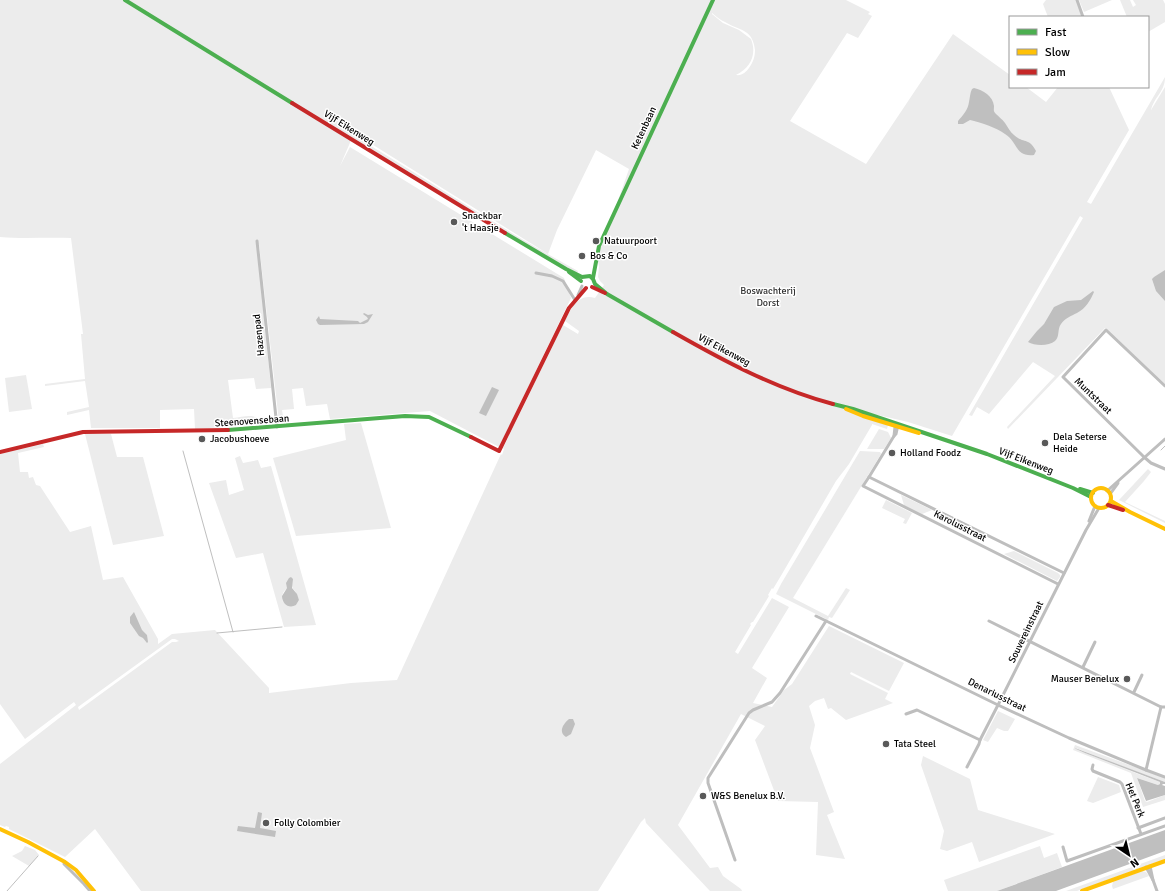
<svg xmlns="http://www.w3.org/2000/svg" width="1165" height="891" viewBox="0 0 1165 891" font-family="Signika,sans-serif">
<style>
.green{fill:#ececec;fill-rule:evenodd}
.water{fill:#bfbfbf}
.lines{fill:none;stroke-linecap:round;stroke-linejoin:round}
.stream{stroke:#bfbfbf;stroke-width:1}
.street{stroke:#bebebe;stroke-width:3}
.fast{stroke:#4caf50;stroke-width:4}
.slow{stroke:#ffc107;stroke-width:4}
.jam{stroke:#c62828;stroke-width:4}
.poi-dot{fill:#595959;stroke:#fff;stroke-width:1.5}
.labels{text-anchor:middle;dominant-baseline:central;stroke-width:3;stroke-linejoin:round;paint-order:stroke}
.street-label{font-size:10px;fill:#000;stroke:#fff}
.poi-label{font-size:10px;fill:#000;stroke:#fff;text-anchor:start}
.park-label{font-size:10px;fill:#333;stroke:#fff}
</style>
<rect width="100%" height="100%" fill="#fff"/>
<!-- green -->
<g class="green">
<path d="M 0,0 L 846,0 L 870,12 L 868,14 L 872,16 L 858,38 L 847,33 L 790,121 L 866,164 L 953,34 L 1010,75 L 1010,87 L 1026,87 L 1046,102 L 1058,87 L 1109,87 L 1129,130 L 1087,202 L 1091,204 L 1165,77 C 1165,92 1154,97 1151,110 L 1165,87 L 1165,384 L 1105,328 L 1008,429 L 1007,427 L 1055,376 L 1033,362 L 989,414 L 977,407 L 972,416 L 969,415 L 1083,218 L 1080,216 L 952,436 L 908,422 L 878,415 L 874,421 L 888,425 L 887,429 L 872,424 L 872,425 L 849,464 L 836,481 L 782,574 L 773,589 L 772,588 L 768,595 L 769,596 L 753,622 L 752,622 L 750,624 L 751,625 L 735,652 L 738,654 L 772,598 L 789,607 L 752,668 L 767,678 L 753,703 L 772,707 L 784,690 L 792,684 L 829,626 L 904,663 L 889,691 L 851,672 L 850,674 L 888,693 L 885,699 L 893,703 L 846,720 L 831,708 L 828,709 L 824,698 L 815,701 L 809,706 L 815,725 L 810,748 L 834,812 L 827,815 L 845,859 L 816,855 L 818,802 L 778,801 L 755,740 L 765,726 L 741,714 L 678,825 L 710,868 L 718,867 L 723,876 L 741,889 L 742,891 L 710,891 L 646,823 L 645,818 L 641,822 L 598,891 L 141,891 L 95,829 L 65,857 L 9,829 L 9,827 L 6,826 L 5,827 L 0,825 L 0,764 L 76,705 L 74,702 L 25,739 L 0,704 L 0,454 L 43,444 L 44,447 L 18,453 L 20,472 L 28,472 L 29,478 L 33,477 L 36,485 L 40,486 L 70,532 L 91,526 L 103,580 L 123,577 L 158,639 L 158,644 L 172,634 L 215,630 L 269,688 L 269,693 L 351,683 L 397,680 L 501,454 L 502,455 L 504,449 L 503,448 L 563,325 L 578,334 L 579,331 L 565,321 C 571,309 578,293 595,298 L 604,285 L 600,281 L 598,277 L 599,266 L 598,261 L 599,251 L 613,215 L 629,169 L 596,150 L 557,230 L 548,254 L 354,133 L 353,135 C 428,180 501,229 578,271 L 577,273 L 536,250 L 352,138 L 340,166 L 350,147 L 564,278 L 571,298 L 499,447 L 430,411 L 330,419 L 327,404 L 306,406 L 303,388 L 292,389 L 294,409 L 282,410 L 284,422 L 279,422 L 259,244 L 257,244 L 271,388 L 256,389 L 254,378 L 228,380 L 233,418 C 245,417 256,412 263,424 L 195,429 L 194,409 L 160,410 L 160,428 L 91,428 L 89,410 L 67,415 L 67,412 L 89,407 L 85,381 L 45,386 L 45,384 L 85,379 L 81,334 L 83,334 L 71,238 C 47,237 24,239 0,237 ZM 712,13 C 716,16 720,20 725,22 C 740,31 753,29 755,50 C 755,57 753,62 749,68 C 746,72 742,76 736,75 C 751,68 757,54 751,39 L 739,30 L 723,23 L 712,14 ZM 172,639 L 175,639 L 179,641 L 176,642 L 172,642 L 79,710 L 78,707 Z"/>
<polygon points="1046,0 1076,0 1082,17 1048,17 1043,4"/>
<polygon points="1079,0 1112,0 1084,12"/>
<polygon points="1120,0 1130,0 1133,7 1136,5 1133,0 1163,0 1165,4 1165,22 1148,32 1148,17 1127,17"/>
<polygon points="26,375 32,409 9,412 5,378"/>
<polygon points="361,423 391,528 296,536 273,458 346,440 344,424"/>
<polygon points="879,429 888,432 891,438 884,449 867,449"/>
<polygon points="85,434 111,434 117,457 143,457 164,536 113,545"/>
<polygon points="860,451 880,452 881,454 793,598 828,616 846,588 850,590 832,618 829,617 828,620 776,594 781,584"/>
<path d="M 240,456 L 243,463 L 258,460 L 261,468 L 271,466 L 316,625 L 284,627 L 263,553 L 236,558 L 209,483 L 226,480 L 229,495 L 244,490 L 235,458 ZM 292,586 L 293,589 L 295,591 L 299,600 L 296,605 L 283,602 C 280,594 285,588 292,586 Z"/>
<polygon points="1148,469 1151,472 1144,481 1125,502 1165,521 1165,523 1119,500"/>
<polygon points="901,495 932,510 922,514 904,505"/>
<polygon points="886,500 912,513 906,524 903,523 905,519 882,508"/>
<polygon points="1014,551 1058,573 1060,575 1060,577 1057,581 1055,580 1004,554"/>
<polygon points="998,711 1015,719 1008,731 1004,731 997,728 988,742 983,740"/>
<polygon points="1075,745 1165,778 1165,782 1114,763 1076,748 1076,749 1138,774 1160,782 1160,784 1158,785 1137,778 1145,801 1147,802 1165,795 1165,800 1143,807 1131,773 1073,750"/>
<polygon points="923,756 970,779 978,810 1055,834 979,862 972,842 947,851 940,849 944,831 921,765"/>
<polygon points="1098,777 1119,785 1121,792 1093,803 1087,801"/>
<polygon points="25,846 35,850 39,855 29,866 12,856 22,851"/>
<polygon points="1040,846 1044,858 1057,853 1062,867 997,891 948,891 944,880"/>
<polygon points="1165,855 1165,859 1077,891 1066,891"/>
<polygon points="1142,871 1146,872 1149,876 1113,889 1112,886 1113,882"/>
</g>
<!-- water -->
<g class="water">
<path d="M 974,88 C 983,90 993,96 994,106 C 994,110 993,111 996,114 C 999,117 1002,119 1005,123 C 1008,127 1010,132 1014,135 C 1024,144 1029,137 1036,151 L 1034,155 C 1015,157 1018,142 1005,134 C 997,128 980,122 970,120 L 963,124 L 958,124 L 958,121 C 963,115 968,110 969,102 C 970,97 970,93 972,89 Z"/>
<polygon points="1165,270 1165,301 1156,291 1152,279 1154,277"/>
<path d="M 1093,291 L 1094,292 C 1090,301 1086,308 1077,313 C 1071,316 1065,318 1061,324 C 1057,329 1060,337 1055,341 C 1049,346 1035,346 1028,342 L 1037,331 L 1044,324 L 1054,307 L 1067,301 L 1081,300 Z"/>
<polygon points="364,313 368,315 373,314 368,322 364,324 320,325 318,324 316,320 319,316 320,319 358,321 360,323 368,319 367,317 363,314"/>
<polygon points="492,387 499,390 486,416 479,413"/>
<path d="M 291,577 L 293,579 L 292,588 L 297,594 L 299,600 L 296,605 C 289,609 282,604 282,596 L 287,588 L 286,583 L 289,578 Z"/>
<polygon points="134,612 142,630 147,635 148,642 147,643 143,638 139,636 130,623 130,617"/>
<path d="M 569,719 L 573,719 L 575,724 L 571,734 L 566,737 C 558,732 563,724 569,719 Z"/>
<polygon points="1075,748 1165,782 1165,784 1163,784 1162,785 1165,786 1165,795 1146,801 1137,778 1158,785 1160,784 1160,782 1085,753 1076,749"/>
<polygon points="258,812 262,813 260,828 276,831 275,837 237,831 238,826 255,828"/>
<polygon points="1165,830 1165,851 1056,891 997,891"/>
</g>
<g class="lines">
<!-- stream -->
<g class="stream">
<polyline points="1161,450 1165,446"/>
<polyline points="183,451 233,632"/>
<polyline points="217,633 282,627"/>
<polyline points="7,891 38,856"/>
</g>
<!-- street -->
<g class="street">
<polyline points="1077,0 1083,17"/>
<polyline points="257,241 277,427"/>
<polyline points="536,273 552,276 563,281 575,300"/>
<polyline points="578,295 582,286"/>
<polyline points="1165,386 1106,330 1063,377 1144,457 1151,463 1165,469"/>
<polyline points="898,425 896,434 894,436 869,477 1064,573"/>
<polyline points="894,436 895,427"/>
<polyline points="869,477 863,486 1058,584"/>
<polyline points="1107,491 1165,439"/>
<polyline points="1110,494 1118,483"/>
<polyline points="1089,521 1095,506"/>
<polyline points="816,616 998,705 1069,738 1146,770 1165,777"/>
<polyline points="989,621 1161,707 1165,707"/>
<polyline points="1083,667 1095,642"/>
<polyline points="1134,692 1142,675"/>
<polyline points="906,714 917,710 980,740 998,705 1086,530 1099,508"/>
<polyline points="1093,765 1092,769 1093,771 1120,782 1122,784 1141,834"/>
<polyline points="967,767 979,744 980,740"/>
<polyline points="1146,770 1161,707"/>
<polyline points="1138,828 1165,818"/>
<polyline points="1063,847 1067,861 1165,826"/>
<polyline points="735,860 708,783 708,778 749,713 753,710 772,702 780,693 826,621"/>
<polyline points="65,862 64,864 84,884 90,891"/>
<polyline points="1146,867 1153,880 1150,866"/>
<polyline points="1153,880 1157,891"/>
</g>
<!-- fast -->
<g class="fast">
<polyline points="125,0 292,103"/>
<polyline points="505,233 566,269 582,277 590,276 593,279 595,284 607,294 673,332"/>
<polyline points="569,272 581,281"/>
<polyline points="593,278 599,246 713,0"/>
<polyline points="833,404 853,409 987,454 1073,488 1091,497"/>
<polyline points="228,430 405,416 429,417 471,437"/>
<polyline points="1080,489 1093,493"/>
</g>
<!-- slow -->
<g class="slow">
<polyline points="846,409 863,416 919,433"/>
<circle cx="1101" cy="498" r="10"/>
<polyline points="1111,501 1130,512 1165,529"/>
<polyline points="0,829 28,842 65,862 76,870 94,891"/>
<polyline points="1082,891 1165,861"/>
</g>
<!-- jam -->
<g class="jam">
<polyline points="292,103 505,233"/>
<polyline points="592,287 605,293"/>
<path d="M 673,332 C 724,361 776,389 833,404"/>
<polyline points="471,437 499,451 569,308 586,288"/>
<polyline points="0,452 83,432 228,430"/>
<polyline points="1108,505 1123,510"/>
</g>
</g>
<!-- markers -->
<g class="poi-dot">
<circle cx="454" cy="222" r="4"/>
<circle cx="596" cy="241" r="4"/>
<circle cx="582" cy="256" r="4"/>
<circle cx="202" cy="439" r="4"/>
<circle cx="1045" cy="443" r="4"/>
<circle cx="892" cy="453" r="4"/>
<circle cx="1127" cy="679" r="4"/>
<circle cx="886" cy="744" r="4"/>
<circle cx="703" cy="796" r="4"/>
<circle cx="266" cy="823" r="4"/>
</g>
<g class="labels">
<!-- street labels -->
<g class="street-label">
<text transform="translate(349 128) rotate(32)">Vijf Eikenweg</text>
<text transform="translate(644 128) rotate(-65)">Ketenbaan</text>
<text transform="translate(259 335) rotate(-96)">Hazenpad</text>
<text transform="translate(724 350) rotate(28)">Vijf Eikenweg</text>
<text transform="translate(1093 396) rotate(44)">Muntstraat</text>
<text transform="translate(252 421) rotate(-4)">Steenovensebaan</text>
<text transform="translate(1026 461) rotate(21)">Vijf Eikenweg</text>
<text transform="translate(960 526) rotate(27)">Karolusstraat</text>
<text transform="translate(1026 632) rotate(-64)">Souvereinstraat</text>
<text transform="translate(997 695) rotate(26)">Denariusstraat</text>
<text transform="translate(1135 800) rotate(68)">Het Perk</text>
</g>
<!-- poi labels -->
<g class="poi-label">
<text x="462" y="216">Snackbar<tspan x="462" dy="12">'t Haasje</tspan></text>
<text x="604" y="241">Natuurpoort</text>
<text x="590" y="256">Bos &amp; Co</text>
<text x="1053" y="437">Dela Seterse<tspan x="1053" dy="12">Heide</tspan></text>
<text x="210" y="439">Jacobushoeve</text>
<text x="900" y="453">Holland Foodz</text>
<text x="1119" y="679" text-anchor="end">Mauser Benelux</text>
<text x="894" y="744">Tata Steel</text>
<text x="711" y="796">W&amp;S Benelux B.V.</text>
<text x="274" y="823">Folly Colombier</text>
</g>
<!-- park labels -->
<g class="park-label">
<text x="768" y="291">Boswachterij<tspan x="768" dy="12">Dorst</tspan></text>
</g>
</g>
<!-- legend -->
<rect x="1009" y="16" width="140" height="72" fill="#ffffff" stroke="#999999"/>
<rect x="1017" y="29" width="20" height="6" fill="#4caf50" stroke="#999999"/>
<text x="1045" y="36" font-size="12" fill="#000000">Fast</text>
<rect x="1017" y="49" width="20" height="6" fill="#ffc107" stroke="#999999"/>
<text x="1045" y="56" font-size="12" fill="#000000">Slow</text>
<rect x="1017" y="69" width="20" height="6" fill="#c62828" stroke="#999999"/>
<text x="1045" y="76" font-size="12" fill="#000000">Jam</text>
<!-- north arrow -->
<g transform="translate(1129 855) rotate(145)" stroke="#ffffff" stroke-width="3" paint-order="stroke">
<path d="M0-3L7 15L0 10L-7 15Z" fill="#000000"/>
<text y="-6" font-size="11" font-weight="bold" text-anchor="middle" fill="#000000">N</text>
</g>
</svg>
